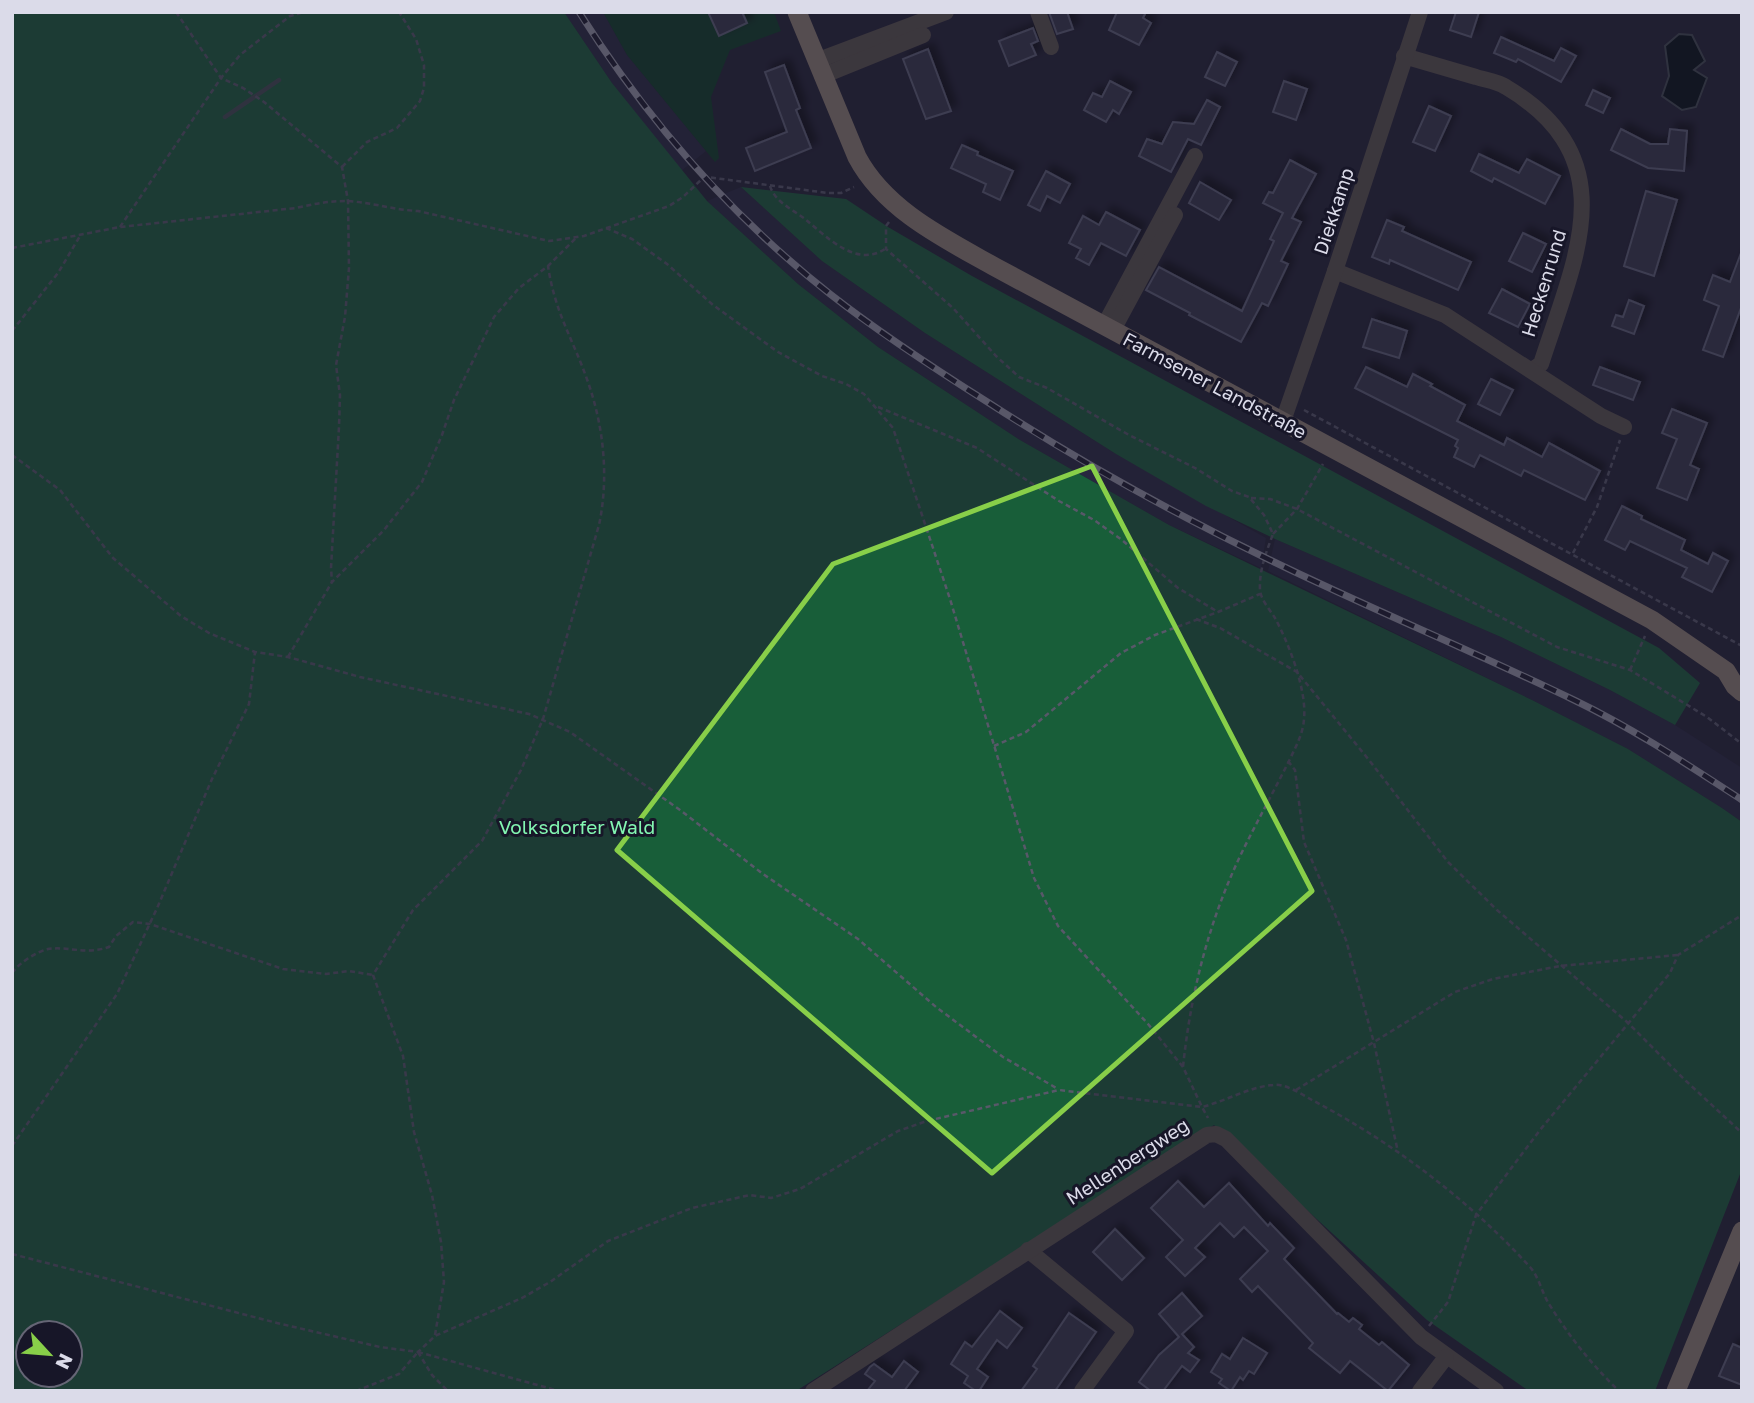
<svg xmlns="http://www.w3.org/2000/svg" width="1754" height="1403" viewBox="0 0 1754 1403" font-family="'Golos Text',sans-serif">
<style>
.built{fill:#27263f}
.green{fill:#0b3c23}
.forest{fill:#185e39;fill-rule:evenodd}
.water{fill:#010c10;stroke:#424a51;stroke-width:2}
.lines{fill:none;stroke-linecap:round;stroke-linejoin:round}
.stream{stroke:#424a51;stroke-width:4.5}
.building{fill:#36364a;stroke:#616278;stroke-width:2;filter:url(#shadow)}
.path{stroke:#585869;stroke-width:2.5;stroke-dasharray:5 3.5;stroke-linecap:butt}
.minor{stroke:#5c544c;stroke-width:16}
.major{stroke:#968575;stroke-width:19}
.rail-casing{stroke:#9b9baa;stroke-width:7}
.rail{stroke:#171628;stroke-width:4.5;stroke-dasharray:13;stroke-linecap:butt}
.marked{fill:none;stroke:#88cf49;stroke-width:5;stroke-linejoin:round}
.labels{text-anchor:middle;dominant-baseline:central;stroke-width:6;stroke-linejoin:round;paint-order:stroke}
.street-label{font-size:19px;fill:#dbdbe9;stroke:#171628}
.park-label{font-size:19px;fill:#83f7b2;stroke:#171628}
</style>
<defs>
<filter id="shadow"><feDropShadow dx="6" dy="-6" stdDeviation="3.5" flood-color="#0009"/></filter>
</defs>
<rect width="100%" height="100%" fill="#201f32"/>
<!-- built -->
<g class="built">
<polygon points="564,12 603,12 627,55 706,151 681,171 612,83"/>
<polygon points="741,187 822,261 925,333 1116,454 1266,538 1261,568 1169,525 1020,440 878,347 798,284 707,201"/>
<polygon points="1275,539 1501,637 1610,690 1675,725 1742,768 1742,822 1722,808 1628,749 1532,700 1268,571"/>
</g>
<!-- green -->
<polygon class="green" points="603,12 774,12 781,31 730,50 711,97 719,158 715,162 627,55"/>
<!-- forest -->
<g class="forest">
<path d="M 12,12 L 564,12 L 612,83 L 707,201 L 798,284 L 878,347 L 1020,440 L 1169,525 L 1532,700 L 1628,749 L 1722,808 L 1742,822 L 1742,1169 L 1655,1391 L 1529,1391 L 1427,1320 L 1214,1125 L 796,1391 L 12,1391 ZM 28,1333 L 70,1333 L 70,1375 L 28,1375 Z"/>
<polygon points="741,187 846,199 888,227 972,276 1659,648 1700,683 1675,725 1610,690 1501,637 1275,539 1206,506 1116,454 925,333 822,261"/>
</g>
<!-- water -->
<polygon class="water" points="1679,34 1692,35 1705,61 1694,70 1707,78 1696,107 1682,110 1662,96 1669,76 1665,46"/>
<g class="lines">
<!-- stream -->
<polyline class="stream" points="225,117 279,80"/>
</g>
<!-- building -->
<g class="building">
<polygon points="708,12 742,12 747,23 719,36"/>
<polygon points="1049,12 1067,12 1073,29 1057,34"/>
<polygon points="1117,12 1146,12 1143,18 1151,23 1139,45 1109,30"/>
<polygon points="1456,12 1479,12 1471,37 1450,30"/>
<polygon points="1033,28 1038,41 1031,44 1036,55 1009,66 999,41"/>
<polygon points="1501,37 1554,61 1561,48 1576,56 1561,82 1518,59 1516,62 1494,53"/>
<polygon points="928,49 951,111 926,119 903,59"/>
<polygon points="1217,52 1237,62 1225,86 1205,77"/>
<polygon points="784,65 800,108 796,110 811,148 755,171 746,148 787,132 765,72"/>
<polygon points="1110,81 1131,92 1119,114 1113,110 1106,122 1084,110 1093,93 1102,97"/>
<polygon points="1284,81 1307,89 1296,120 1273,112"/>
<polygon points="1593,90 1610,98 1603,113 1586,105"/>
<polygon points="1207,100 1220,107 1201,145 1188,139 1171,172 1139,156 1147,139 1162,144 1173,122 1194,124"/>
<polygon points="1429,106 1451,116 1435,151 1413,142"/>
<polygon points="1621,129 1650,144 1668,144 1670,129 1687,131 1684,171 1648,168 1611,150"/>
<polygon points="962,145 978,152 977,155 1013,171 1000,200 983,192 986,184 951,168"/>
<polygon points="1479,154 1519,173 1527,159 1560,176 1545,204 1494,178 1492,182 1471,171"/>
<polygon points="1290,160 1316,174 1292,218 1301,222 1281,261 1288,264 1268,306 1262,303 1241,342 1189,315 1190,313 1146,290 1159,267 1242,311 1274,241 1270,239 1283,213 1263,203 1269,192 1273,193"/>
<polygon points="1046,171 1070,184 1060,203 1047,196 1040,211 1028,205"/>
<polygon points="1200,182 1231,200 1219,220 1189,203"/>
<polygon points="1646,191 1677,200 1654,276 1624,266"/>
<polygon points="1106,212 1140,230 1126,256 1101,243 1089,265 1076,258 1081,249 1069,243 1083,216 1099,225"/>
<polygon points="1387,220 1404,227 1402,231 1471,262 1458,290 1390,260 1389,264 1372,257"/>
<polygon points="1523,233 1546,244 1532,272 1509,261"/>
<polygon points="1741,253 1742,305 1723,357 1703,350 1719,306 1704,300 1713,275 1730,282"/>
<polygon points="1502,289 1530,304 1518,327 1489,313"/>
<polygon points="1629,300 1644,306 1634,334 1612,326 1616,315 1623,317"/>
<polygon points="1372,319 1407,331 1399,358 1363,347"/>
<polygon points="1366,367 1407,387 1413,374 1432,384 1430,386 1465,405 1457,421 1504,445 1507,438 1542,457 1549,443 1600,471 1585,500 1524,470 1521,476 1480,455 1474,467 1454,457 1458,448 1455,446 1458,440 1355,388"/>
<polygon points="1600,367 1640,382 1633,400 1593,385"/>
<polygon points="1491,379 1513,390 1500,415 1478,404"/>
<polygon points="1672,409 1707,423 1690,465 1699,469 1687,500 1657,488 1677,439 1662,433"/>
<polygon points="1622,506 1642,516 1641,519 1685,540 1681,550 1708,564 1713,553 1728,561 1712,592 1682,577 1687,568 1630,541 1625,550 1605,540"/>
<polygon points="1178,1181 1204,1207 1229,1183 1268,1226 1270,1223 1294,1248 1284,1259 1337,1314 1338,1313 1349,1322 1353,1318 1362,1325 1359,1329 1379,1345 1382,1342 1409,1365 1388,1391 1350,1361 1340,1373 1309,1348 1313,1343 1258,1286 1252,1292 1240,1279 1268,1251 1244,1227 1234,1237 1220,1223 1195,1248 1205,1257 1185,1276 1166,1257 1183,1240 1151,1208"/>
<polygon points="1115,1229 1144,1258 1122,1280 1093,1252"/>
<polygon points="1182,1293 1202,1316 1182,1334 1194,1347 1188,1353 1199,1360 1190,1372 1182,1366 1163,1391 1151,1391 1139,1382 1159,1355 1179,1337 1159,1314"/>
<polygon points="1000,1311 1022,1328 1007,1348 997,1340 977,1369 988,1377 979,1391 976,1391 964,1383 968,1376 951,1364 965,1342 972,1347"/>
<polygon points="1069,1313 1096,1332 1055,1391 1021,1391 1037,1369 1033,1366"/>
<polygon points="1243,1338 1267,1353 1254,1374 1249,1371 1243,1380 1240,1377 1231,1391 1219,1383 1222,1379 1211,1372 1222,1354 1230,1359"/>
<polygon points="1733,1344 1742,1348 1742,1385 1719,1376"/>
<polygon points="904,1361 918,1372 904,1391 867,1391 875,1381 865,1374 870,1367 874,1364 892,1377"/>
</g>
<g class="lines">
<!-- path -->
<g class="path">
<polyline points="176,12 221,78 243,88 264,102 342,167 348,201 349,268 345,317 336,365 340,395 339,427 331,568 332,582"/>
<polyline points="342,167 367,142 397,128 420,101 424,88 424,65 416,39 399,12"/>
<path d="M 770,186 C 775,202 792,209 805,219 C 827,237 856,268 885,249"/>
<path d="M 889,222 L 886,226 L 886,249 L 953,308 L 996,356 L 1019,377 L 1047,388 L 1129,435 L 1195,468 L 1232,491 L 1249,497 L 1264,515 L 1273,534 C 1266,553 1259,570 1260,590 C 1261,600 1270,610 1275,618 C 1289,644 1307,690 1304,719 C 1303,734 1296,746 1290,759 C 1275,789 1259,818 1244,848 C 1210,917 1191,990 1183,1067"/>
<polyline points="120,227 221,78 240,55 290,16 304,12"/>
<path d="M 606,228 L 632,239 L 667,264 L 713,305 L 778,352 L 822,376 L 846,384 L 864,394 L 893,428 L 950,599 L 1034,878 L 1058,926 L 1148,1024 L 1183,1067 L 1202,1107 C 1226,1101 1249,1087 1273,1085 C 1285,1083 1301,1094 1312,1100 C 1392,1142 1469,1200 1530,1267 C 1539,1277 1542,1293 1549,1304 C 1569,1336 1591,1364 1619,1391"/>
<path d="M 12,248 L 120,227 L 296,208 C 313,204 329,201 346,201 C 370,202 394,210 418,211 L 549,241 L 584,236 L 669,206 L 683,197 L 702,179 L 707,177 L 828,193 L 841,193 L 854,187"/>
<polyline points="12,331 58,273 80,236"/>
<polyline points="878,407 977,448 1059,501 1094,520 1122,540 1178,588 1218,612"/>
<polyline points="1304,410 1742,646"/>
<polyline points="12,455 60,490 113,558 181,616 209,633 255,652 288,657 360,677 529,714 570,732 680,810 763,874 858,939 936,1007 1003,1057 1058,1089"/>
<polyline points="1251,498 1270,499 1297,509 1557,647 1630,670 1707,717 1742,744"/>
<polyline points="1273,534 1297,509 1323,464"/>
<polyline points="1573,553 1597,507 1620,440"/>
<polyline points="1196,619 1220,628 1297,672 1369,760 1448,862 1497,910 1627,1022 1686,1081 1742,1133"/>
<polyline points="288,657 332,582 384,530 422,482 442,435 454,400 494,317 519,288 548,266 577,237"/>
<polyline points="1630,670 1645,636"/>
<polyline points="994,746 1026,732 1121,653 1155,635 1218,612 1260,594"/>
<polyline points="1288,761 1295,770 1304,842 1346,940 1374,1043 1398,1152"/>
<path d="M 12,973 C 19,963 36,952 48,949 C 68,946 85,955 109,947 L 116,936 L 133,922 L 150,924 L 283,969 L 326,974 L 349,971 L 373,975"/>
<polyline points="1296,1090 1455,992 1493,979 1560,966 1678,955"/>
<polyline points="12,1146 117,994 158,906 212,779 249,704 255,652"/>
<polyline points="12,1254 277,1323 380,1347 418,1352 435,1336 522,1298 550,1282 608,1241 692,1208 750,1195 771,1198 800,1189 898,1131 927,1121 1059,1090 1202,1107 1208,1118"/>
<polyline points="1429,1326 1448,1302 1476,1215 1540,1130 1670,973 1678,955 1742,915"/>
<path d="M 435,1335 L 444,1282 L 441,1242 L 432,1195 L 414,1132 L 403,1056 L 373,975 L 413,910 L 482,841 L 521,770 L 543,719 L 599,525 C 609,478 604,428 588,382 C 573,339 555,313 548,266"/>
<polyline points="418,1352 559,1391"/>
<polyline points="418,1352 432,1375 448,1391"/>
<polyline points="356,1391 399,1374 418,1352"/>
</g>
<!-- minor -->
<g class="minor">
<polyline points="1038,12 1051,47"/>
<path d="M 1404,56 C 1428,63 1452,70 1476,77 C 1485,80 1497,81 1506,87 C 1627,159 1575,258 1541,364 L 1532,370"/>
<polyline points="816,61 946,12"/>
<polyline points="822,76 923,35"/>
<polyline points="1335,271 1445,315 1601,416 1624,427"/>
<polyline points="1104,326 1195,156"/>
<polyline points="1113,330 1175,215"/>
<polyline points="1283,421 1335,271 1420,12"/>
<polyline points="1028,1250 1126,1331 1082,1391"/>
<polyline points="813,1391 1207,1135 1216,1134 1226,1139 1421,1337 1496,1391"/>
<polyline points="1420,1391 1446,1357"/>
</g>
<!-- major -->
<g class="major">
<path d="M 797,12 L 857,157 C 885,210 945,239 995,267 L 1652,620 L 1726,671 L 1735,686 L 1742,692"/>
<polyline points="1676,1391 1742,1231"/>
</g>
<!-- rail casing -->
<g class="rail-casing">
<path id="rail" d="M 579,12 C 646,118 731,216 830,294 C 881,334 935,369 989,403 C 1080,462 1173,513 1270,560 C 1371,609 1475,652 1576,701 C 1634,729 1688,765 1742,800"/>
</g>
<!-- rail -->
<use href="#rail" class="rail"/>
</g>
<!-- marked area -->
<path d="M0 0H1754V1403H0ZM 1092,466 L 1312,891 L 992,1173 L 617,850 L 833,564 Z" fill="#201f32" fill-opacity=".55" fill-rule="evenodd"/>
<path class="marked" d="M 1092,466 L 1312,891 L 992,1173 L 617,850 L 833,564 Z"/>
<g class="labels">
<!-- street labels -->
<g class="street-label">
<text transform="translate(1333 211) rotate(-72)">Diekkamp</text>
<text transform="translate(1543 283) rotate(-73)">Heckenrund</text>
<text transform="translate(1215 385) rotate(28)">Farmsener Landstraße</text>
<text transform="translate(1127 1161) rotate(-33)">Mellenbergweg</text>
</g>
<!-- park labels -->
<g class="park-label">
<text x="577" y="826">Volksdorfer Wald</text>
</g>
</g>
<!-- border -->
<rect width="1754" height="1403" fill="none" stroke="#dbdbe9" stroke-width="28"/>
<!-- north arrow -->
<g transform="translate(49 1354) rotate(116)"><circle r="33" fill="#171628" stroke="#656575" stroke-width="2"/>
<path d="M0-5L12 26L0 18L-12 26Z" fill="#88cf49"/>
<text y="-10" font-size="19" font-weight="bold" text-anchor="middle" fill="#dbdbe9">N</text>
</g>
</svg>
